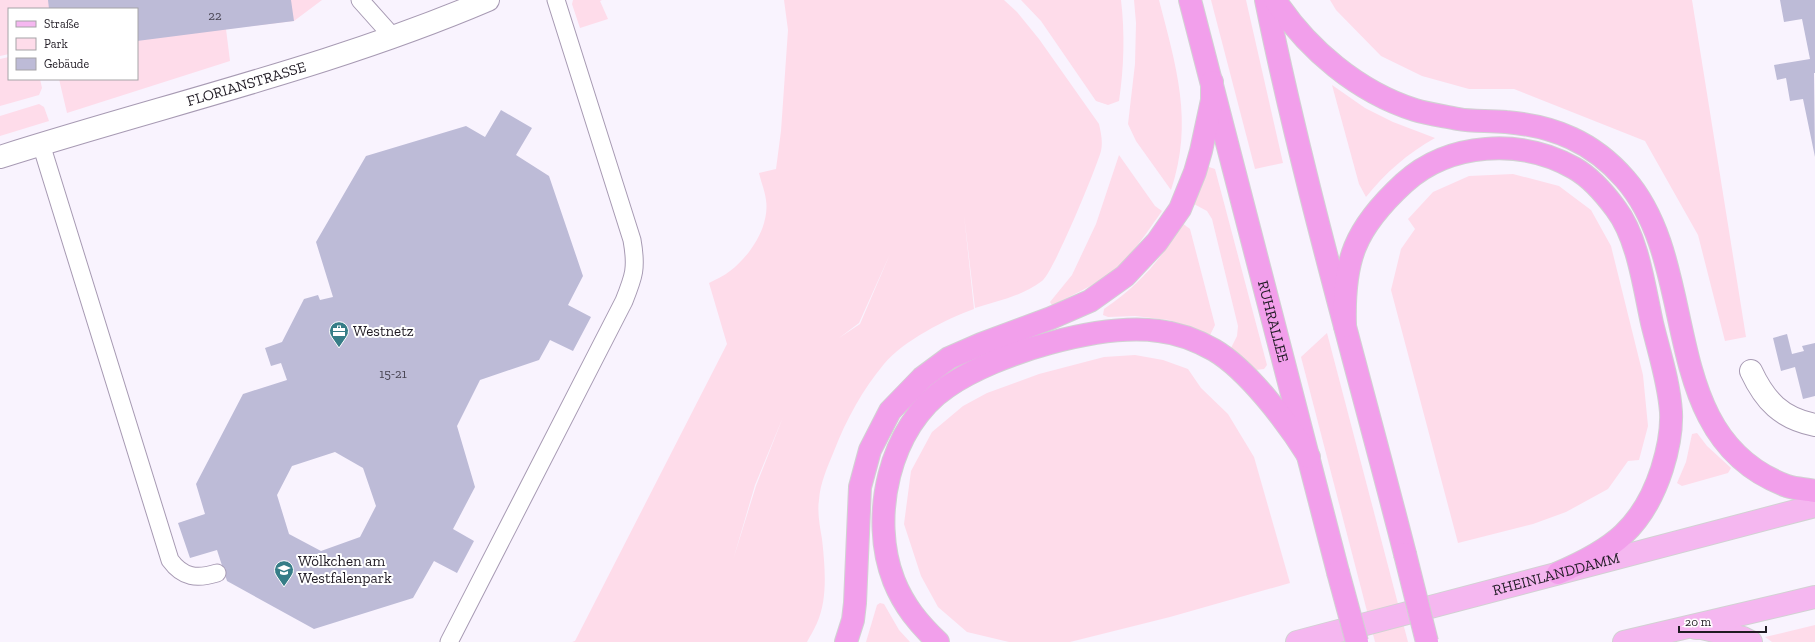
<svg xmlns="http://www.w3.org/2000/svg" width="1815" height="642" viewBox="0 0 1815 642" font-family="'Zilla Slab',serif">
<style>
.green{fill:#fedcea;fill-rule:evenodd}
.building{fill:#bdbbd7;fill-rule:evenodd}
.lines{fill:none;stroke-linecap:round;stroke-linejoin:round}
.service-casing{stroke:#a79ab3;stroke-width:19}
.minor-casing{stroke:#a79ab3;stroke-width:24}
.tertiary-casing{stroke:#a79ab3;stroke-width:24}
.primary-casing{stroke:#d2d1d3;stroke-width:24}
.trunk-casing{stroke:#d2d1d3;stroke-width:24}
.service{stroke:#fff;stroke-width:17}
.minor{stroke:#fff;stroke-width:22}
.tertiary{stroke:#fff;stroke-width:22}
.primary{stroke:#f5b7f0;stroke-width:22}
.trunk{stroke:#f29feb;stroke-width:22}
.trunk-bridge-casing{stroke:#d2d1d3;stroke-width:24;stroke-linecap:butt}
.trunk-bridge{stroke:#f29feb;stroke-width:22}
.labels{text-anchor:middle;dominant-baseline:central;stroke-width:4;stroke-linejoin:round;paint-order:stroke}
.number-label{font-size:13px;fill:#474351}
.street-label{font-size:15px;fill:#201b24;stroke:#fff}
.poi-label{font-size:15px;fill:#201b24;stroke:#fff;text-anchor:start}
</style>
<rect width="100%" height="100%" fill="#f9f3fe"/>
<!-- green -->
<g class="green">
<polygon points="0,0 322,0 294,21 226,29 230,61 67,113 59,79 137,79 137,9 9,9 9,54 0,56"/>
<polygon points="573,0 602,0 600,1 608,19 580,28 572,4"/>
<path d="M 784,0 L 1004,0 L 1017,12 L 1039,39 L 1099,124 C 1101,133 1103,142 1101,151 C 1096,169 1053,273 1042,281 C 1022,296 998,301 975,308 L 964,215 L 974,309 C 946,319 903,341 884,364 C 863,389 846,420 834,451 C 828,466 820,483 819,500 C 817,512 820,527 822,539 C 825,566 828,599 817,623 C 814,630 810,636 807,642 L 572,642 L 575,641 L 727,344 L 709,283 C 716,279 724,276 730,271 C 750,256 770,226 766,200 C 765,191 761,182 759,173 L 776,169 L 781,131 L 788,30 ZM 890,254 L 860,324 L 839,338 L 859,323 ZM 783,417 L 756,486 L 733,560 L 755,485 Z"/>
<path d="M 1021,0 L 1121,0 C 1125,33 1124,68 1119,101 L 1108,105 L 1096,101 L 1041,21 Z"/>
<path d="M 1134,0 L 1159,0 C 1176,66 1194,122 1171,190 L 1136,141 L 1128,124 L 1135,64 L 1136,23 Z"/>
<polygon points="1211,0 1246,0 1283,163 1255,169"/>
<polygon points="1330,0 1692,0 1746,337 1725,341 1698,235 1645,141 1514,89 1469,89 1422,76 1381,56 1336,10"/>
<polygon points="9,57 9,79 40,79 42,88 39,95 0,106 0,59"/>
<path d="M 1332,85 L 1365,108 L 1393,122 L 1435,138 C 1407,154 1386,172 1366,197 L 1359,184 Z"/>
<polygon points="39,104 44,107 49,121 0,136 0,116"/>
<path d="M 1119,155 L 1155,206 L 1162,211 C 1150,228 1139,245 1125,260 C 1107,280 1075,294 1052,305 L 1050,302 L 1072,275 L 1096,224 Z"/>
<polygon points="1209,167 1215,169 1267,365 1264,369 1256,370 1231,348 1237,336 1238,326 1212,219 1207,211 1192,203 1204,168"/>
<polygon points="1513,174 1559,186 1591,210 1611,246 1643,375 1648,426 1639,460 1628,461 1608,489 1566,512 1533,524 1458,543 1391,290 1401,249 1415,229 1408,219 1433,192 1469,176"/>
<path d="M 1182,223 L 1190,229 L 1215,325 L 1210,335 L 1169,320 L 1135,316 L 1108,317 L 1103,315 L 1104,309 C 1139,285 1162,259 1182,223 Z"/>
<polygon points="1327,333 1408,642 1375,642 1301,357"/>
<polygon points="1135,355 1163,360 1188,369 1201,388 1228,414 1254,457 1290,583 1170,617 1070,642 1009,642 967,632 938,607 921,576 904,524 911,471 932,432 963,406 987,393 1039,374 1104,357"/>
<polygon points="1697,433 1707,446 1731,468 1728,473 1682,486 1677,483 1686,462 1692,434"/>
<polygon points="880,603 884,604 899,630 910,642 866,642 877,605"/>
<polygon points="1815,625 1815,642 1772,642 1765,637"/>
</g>
<!-- building -->
<g class="building">
<polygon points="48,0 291,0 294,21 137,41 137,9 49,9"/>
<polygon points="1780,0 1815,0 1815,73 1814,73 1815,157 1803,99 1790,101 1786,78 1777,80 1774,65 1810,59 1802,19 1784,22"/>
<path d="M 501,110 L 532,128 L 516,155 L 549,176 L 583,276 L 568,305 L 591,317 L 573,351 L 550,340 L 539,360 L 480,380 L 457,426 L 475,487 L 453,529 L 474,541 L 457,573 L 434,561 L 413,598 L 314,629 L 227,581 L 217,550 L 190,558 L 178,523 L 205,514 L 196,484 L 243,394 L 287,380 L 281,363 L 271,366 L 265,348 L 282,342 L 304,299 L 318,295 L 320,300 L 333,297 L 316,242 L 366,156 L 466,126 L 485,137 ZM 335,452 L 363,468 L 376,506 L 360,537 L 321,551 L 289,534 L 277,495 L 292,466 Z"/>
<polygon points="1787,334 1792,354 1804,351 1802,346 1815,343 1815,396 1803,399 1795,367 1781,371 1773,338"/>
</g>
<g class="lines">
<!-- service casing -->
<g class="service-casing">
<g id="service">
<polyline points="360,0 393,37"/>
<path d="M 41,144 L 170,560 C 183,578 197,579 217,573"/>
<path d="M 449,642 L 624,301 C 634,276 637,268 632,240 L 556,0"/>
</g>
</g>
<!-- minor casing -->
<g class="minor-casing">
<path id="minor" d="M 1751,371 C 1765,401 1781,418 1815,425"/>
</g>
<!-- tertiary casing -->
<g class="tertiary-casing">
<g id="tertiary">
<path id="s1" d="M 0,157 C 163,105 331,67 488,0"/>
</g>
</g>
<!-- primary casing -->
<g class="primary-casing">
<g id="primary">
<polyline points="1696,628 1702,628 1743,638 1751,642"/>
<path id="s2" d="M 1297,642 L 1815,506"/>
<polyline points="1624,642 1815,597"/>
</g>
</g>
<!-- trunk casing -->
<g class="trunk-casing">
<g id="trunk">
<path id="s3" d="M 1190,0 L 1338,572"/>
<path d="M 1266,0 C 1304,186 1358,370 1405,554"/>
<path d="M 1275,0 C 1307,49 1358,92 1415,110 C 1428,114 1444,116 1458,119 C 1473,122 1490,120 1506,122 C 1554,126 1593,142 1625,179 C 1703,268 1654,437 1787,486 C 1796,489 1806,489 1815,491"/>
<path d="M 1345,326 C 1343,260 1354,229 1404,183 C 1449,142 1521,138 1574,168 C 1590,177 1605,194 1616,209 C 1638,238 1644,287 1652,323 C 1659,352 1669,382 1671,412 C 1672,432 1668,450 1662,469 C 1643,528 1612,550 1558,573"/>
<polyline points="846,642 853,620 855,603 860,487 870,450 890,411 922,378 949,358 981,344 1051,318 1090,301 1125,276 1157,242 1180,209 1195,172 1201,151 1212,100 1212,82"/>
<path d="M 938,642 C 919,624 904,606 894,581 C 869,518 889,426 947,387 C 996,353 1100,323 1159,331 C 1177,333 1198,341 1214,350 C 1248,370 1288,423 1309,457"/>
</g>
</g>
<!-- service -->
<use href="#service" class="service"/>
<!-- minor -->
<use href="#minor" class="minor"/>
<!-- tertiary -->
<use href="#tertiary" class="tertiary"/>
<!-- primary -->
<use href="#primary" class="primary"/>
<!-- trunk -->
<use href="#trunk" class="trunk"/>
<!-- trunk-bridge casing -->
<g class="trunk-bridge-casing">
<g id="trunk-bridge">
<polyline points="1405,554 1427,642"/>
<polyline points="1338,572 1357,642"/>
</g>
</g>
<!-- trunk-bridge -->
<use href="#trunk-bridge" class="trunk-bridge"/>
</g>
<!-- icons -->
<defs>
<g id="office-pin" transform="scale(1)"><path d="M0 17L-7.5 6A9.5 9.5 0 1 1 7.5 6Z" fill="#367d87" stroke="#fff"/><path d="M-6-3h4V-5.5h4V-3h4V5H-6ZM-1-4.5V-3h2v-1.5ZM-6 0V1H6V0Z" fill="#fff"/></g>
<g id="school-pin" transform="scale(1)"><path d="M0 17L-7.5 6A9.5 9.5 0 1 1 7.5 6Z" fill="#367d87" stroke="#fff"/><path d="M0-5L7-2L0 1L-7-2ZM-4 1L0 2.5L4 1V4Q0 6-4 4Z" fill="#fff"/></g>
</defs>
<g fill-rule="evenodd">
<use href="#office-pin" x="339" y="331"/>
<use href="#school-pin" x="284" y="570"/>
</g>
<g class="labels">
<!-- number labels -->
<g class="number-label">
<text x="215" y="15">22</text>
<text x="393" y="373">15-21</text>
</g>
<!-- street labels -->
<g class="street-label">
<text stroke="none"><textPath href="#s1" startOffset="257">FLORIANSTRASSE</textPath></text>
<text stroke="none"><textPath href="#s3" startOffset="332">RUHRALLEE</textPath></text>
<text stroke="none"><textPath href="#s2" startOffset="268">RHEINLANDDAMM</textPath></text>
</g>
<!-- poi labels -->
<g class="poi-label">
<text x="353" y="331">Westnetz</text>
<text x="298" y="561">Wölkchen am<tspan x="298" dy="17">Westfalenpark</tspan></text>
</g>
</g>
<!-- legend -->
<rect x="8" y="8" width="130" height="72" fill="#ffffff" stroke="#a6a4a7"/>
<rect x="16" y="21" width="20" height="6" fill="#f5b7f0" stroke="#a6a4a7"/>
<text x="44" y="28" font-size="12" fill="#201b24">Straße</text>
<rect x="16" y="38" width="20" height="12" fill="#fedcea" stroke="#a6a4a7"/>
<text x="44" y="48" font-size="12" fill="#201b24">Park</text>
<rect x="16" y="58" width="20" height="12" fill="#bdbbd7" stroke="#a6a4a7"/>
<text x="44" y="68" font-size="12" fill="#201b24">Gebäude</text>
<!-- scale -->
<path d="M1679 626v6h87v-6" fill="none" stroke="#201b24" stroke-width="2"/>
<text x="1685" y="626" font-size="12" fill="#201b24" stroke="#ffffff" stroke-width="3" paint-order="stroke">20 m</text>
</svg>
